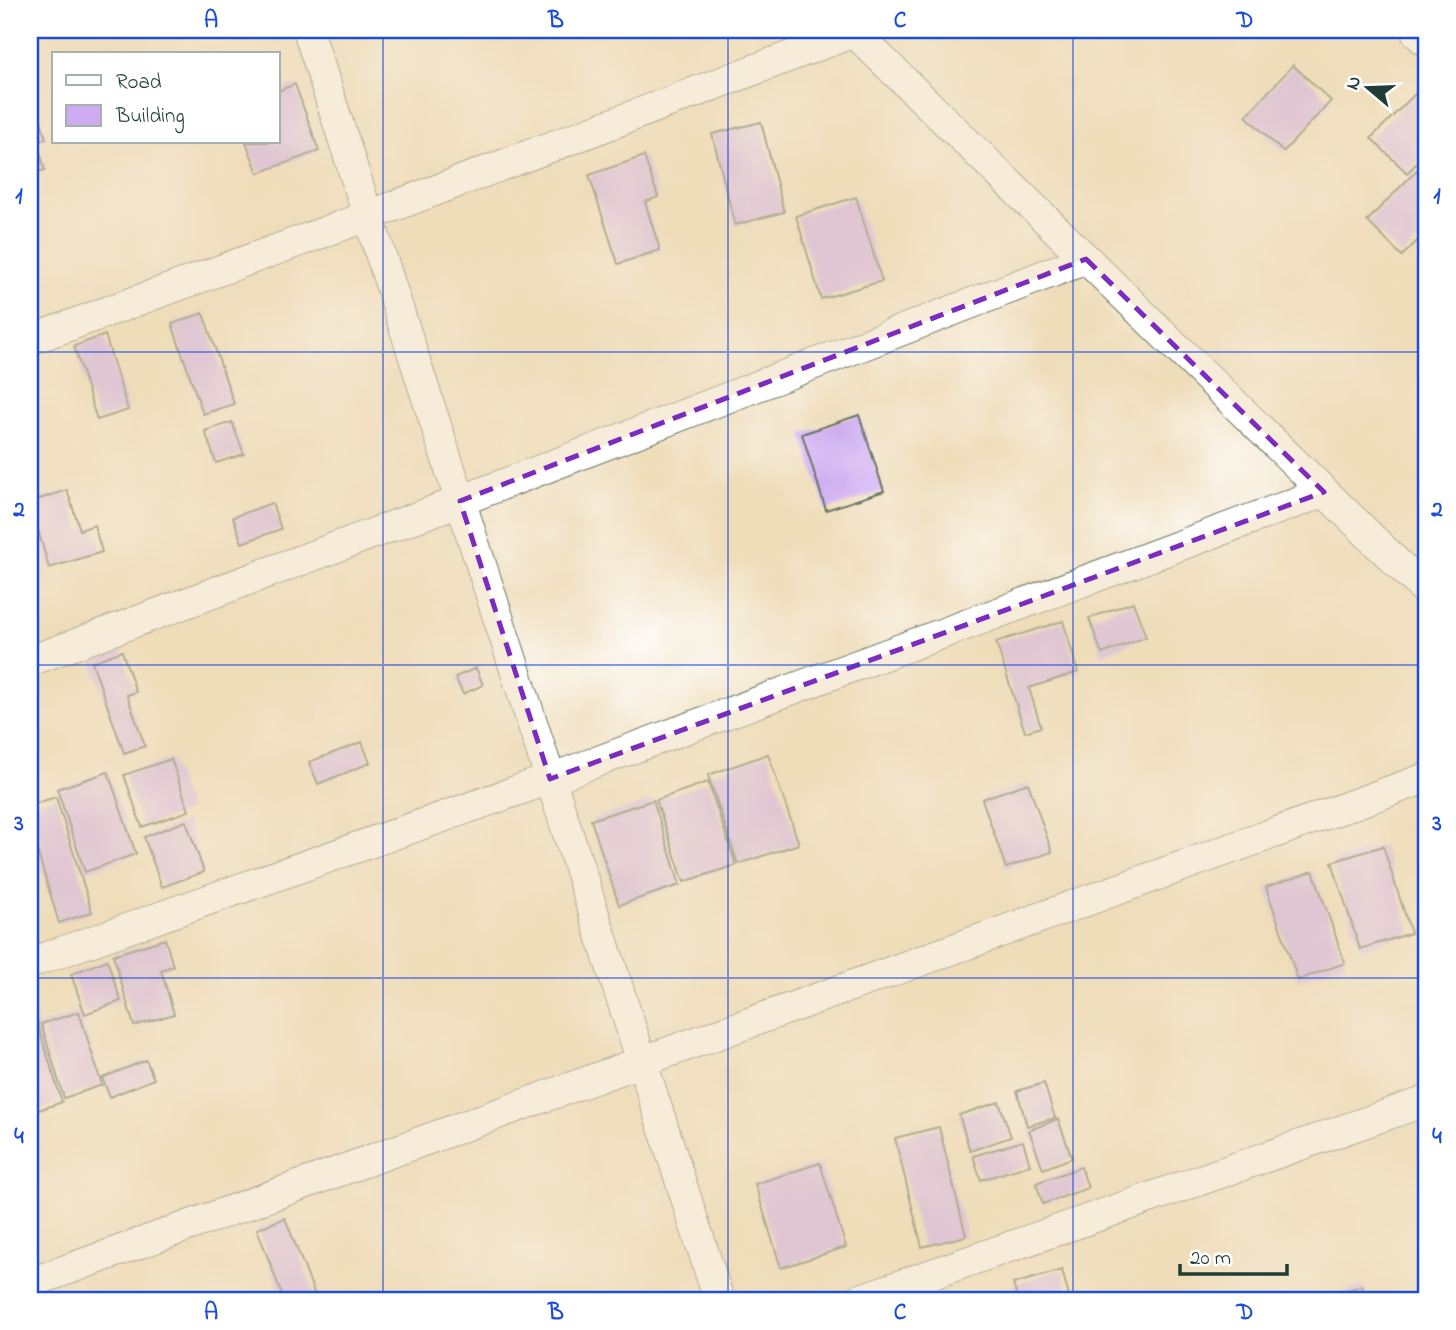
<svg xmlns="http://www.w3.org/2000/svg" width="1456" height="1330" viewBox="0 0 1456 1330" font-family="'Indie Flower',sans-serif">
<style>
.building{fill:#ceacf1}
.lines{fill:none;stroke-linecap:round;stroke-linejoin:round}
.minor-casing{stroke:#687563;stroke-width:32}
.tertiary-casing{stroke:#687563;stroke-width:39}
.minor{stroke:#fff;stroke-width:30}
.tertiary{stroke:#fff;stroke-width:37}
.marked{fill:none;stroke:#7b2cbf;stroke-width:5;stroke-dasharray:14 9;stroke-linejoin:round}
.grid{fill:none;stroke:#1d4ed8;stroke-width:2;stroke-opacity:0.55}
.neatline{fill:none;stroke:#1d4ed8;stroke-width:2.5}
.grid-label{font-size:23px;text-anchor:middle;font-weight:bold;fill:#1d4ed8}
</style>
<rect width="100%" height="100%" fill="#fff"/>
<filter id="ink" filterUnits="userSpaceOnUse"><feTurbulence type="fractalNoise" baseFrequency=".0143" numOctaves="2"/><feDisplacementMap in="SourceGraphic" scale="14" xChannelSelector="R" yChannelSelector="G"/><feConvolveMatrix kernelMatrix="1 2 1 2 8 2 1 2 1" color-interpolation-filters="sRGB"/></filter>
<filter id="wash" filterUnits="userSpaceOnUse"><feTurbulence type="fractalNoise" baseFrequency=".00686" numOctaves="4" result="noise"/><feDisplacementMap in="SourceGraphic" scale="28" xChannelSelector="R" yChannelSelector="G"/><feGaussianBlur stdDeviation="1.57" result="paint"/><feColorMatrix in="noise" values="0 0 0 0 0 0 0 0 0 0 0 0 0 0 0 0 0 1.4 0 .05"/><feComposite in="paint" operator="in"/></filter>
<g filter="url(#wash)">
<rect width="100%" height="100%" fill="#efddba"/>
<g id="blocks">
<!-- building -->
<g class="building">
<polygon points="1293,65 1331,101 1283,152 1246,116"/>
<polygon points="30,82 46,139 37,141 45,170 30,174"/>
<polygon points="295,84 319,151 258,173 246,142 278,142 278,91"/>
<polygon points="1418,91 1426,100 1426,154 1407,173 1371,138"/>
<polygon points="761,122 784,212 735,225 712,134"/>
<polygon points="644,156 658,197 645,202 660,250 618,264 589,175"/>
<polygon points="1417,170 1426,179 1426,232 1402,256 1367,221"/>
<polygon points="856,197 882,281 821,299 796,216"/>
<polygon points="203,313 234,404 203,414 172,324"/>
<polygon points="105,335 128,410 97,420 74,346"/>
<polygon points="859,415 884,491 826,510 802,434"/>
<polygon points="232,422 244,454 216,463 205,431"/>
<polygon points="67,490 80,530 94,525 102,552 49,568 30,502"/>
<polygon points="272,503 281,529 242,543 233,517"/>
<polygon points="1133,602 1146,637 1102,654 1089,618"/>
<polygon points="1063,621 1078,672 1029,688 1041,727 1025,732 996,642"/>
<polygon points="122,651 136,692 127,695 145,746 124,753 92,662"/>
<polygon points="476,668 483,685 463,694 455,677"/>
<polygon points="362,742 370,763 318,784 309,762"/>
<polygon points="768,754 799,844 738,864 708,775"/>
<polygon points="171,759 189,811 142,827 124,775"/>
<polygon points="108,772 136,854 85,872 57,789"/>
<polygon points="708,782 736,865 684,882 656,800"/>
<polygon points="1028,783 1052,852 1006,868 982,799"/>
<polygon points="56,797 92,912 59,923 30,827 30,805"/>
<polygon points="653,800 680,885 619,905 591,820"/>
<polygon points="186,821 204,872 162,887 144,837"/>
<polygon points="1383,846 1411,933 1360,949 1332,862"/>
<polygon points="1313,871 1345,963 1298,980 1266,887"/>
<polygon points="165,939 173,966 161,970 174,1014 134,1026 113,955"/>
<polygon points="107,960 121,1001 85,1014 71,974"/>
<polygon points="30,1000 62,1102 30,1113"/>
<polygon points="79,1012 102,1085 64,1098 41,1024"/>
<polygon points="146,1060 154,1079 110,1097 102,1078"/>
<polygon points="1044,1083 1055,1118 1027,1126 1017,1091"/>
<polygon points="999,1102 1011,1137 970,1151 959,1115"/>
<polygon points="1058,1119 1072,1158 1043,1169 1029,1130"/>
<polygon points="939,1127 966,1236 922,1247 895,1138"/>
<polygon points="1023,1141 1030,1165 981,1180 973,1156"/>
<polygon points="820,1163 846,1247 781,1268 755,1184"/>
<polygon points="1081,1167 1088,1188 1043,1204 1036,1183"/>
<polygon points="285,1218 317,1300 284,1300 257,1229"/>
<polygon points="1062,1270 1070,1300 1018,1300 1013,1284"/>
<polygon points="1362,1285 1367,1300 1321,1300"/>
</g>
</g>
</g>
<g filter="url(#ink)">
<use href="#blocks" fill-opacity="0" stroke="#687563" stroke-width="2"/>
<g class="lines">
<!-- minor casing -->
<g class="minor-casing">
<g id="minor">
<polyline points="308,30 719,1300"/>
<polyline points="852,30 1426,591"/>
<polyline points="30,340 368,216 854,32"/>
<polyline points="30,661 460,501 1086,259"/>
<polyline points="30,963 550,779 1324,492"/>
<polyline points="30,1283 1426,778"/>
<polyline points="858,1300 1426,1101"/>
</g>
</g>
<!-- tertiary casing -->
<g class="tertiary-casing">
<polyline id="tertiary" points="1419,30 1426,37"/>
</g>
<!-- minor -->
<use href="#minor" class="minor"/>
<!-- tertiary -->
<use href="#tertiary" class="tertiary"/>
</g>
</g>
<!-- marked area -->
<path d="M0 0H1456V1330H0ZM 1086,259 L 1324,492 L 550,779 L 460,501 Z" fill="#efddba" fill-opacity=".55" fill-rule="evenodd"/>
<path class="marked" d="M 1086,259 L 1324,492 L 550,779 L 460,501 Z"/>
<!-- grid -->
<path class="grid" d="M 383,30 L 383,1300M 728,30 L 728,1300M 1073,30 L 1073,1300M 30,352 L 1426,352M 30,665 L 1426,665M 30,978 L 1426,978"/>
<!-- margin -->
<rect width="1456" height="1330" fill="none" stroke="#fff" stroke-width="77"/>
<!-- legend -->
<rect x="52" y="52" width="228" height="91" fill="#ffffff" stroke="#a5b1ae" stroke-width="2"/>
<rect x="66" y="75" width="35" height="10" fill="#ffffff" stroke="#a5b1ae" stroke-width="2"/>
<text x="116" y="88" font-size="21" fill="#1f3d34">Road</text>
<rect x="66" y="105" width="35" height="21" fill="#ceacf1" stroke="#a5b1ae" stroke-width="2"/>
<text x="116" y="122" font-size="21" fill="#1f3d34">Building</text>
<!-- north arrow -->
<g transform="translate(1368 88) rotate(289)" stroke="#ffffff" stroke-width="5" paint-order="stroke">
<path d="M0-5L12 26L0 18L-12 26Z" fill="#1f3d34"/>
<text y="-10" font-size="19" font-weight="bold" text-anchor="middle" fill="#1f3d34">N</text>
</g>
<!-- scale -->
<path d="M1180 1264v10h107v-10" fill="none" stroke="#1f3d34" stroke-width="3.5"/>
<text x="1190" y="1264" font-size="21" fill="#1f3d34" stroke="#ffffff" stroke-width="5" paint-order="stroke">20 m</text>
<rect x="38" y="38" width="1380" height="1254" class="neatline"/>
<g class="grid-label">
<text x="211" y="27">A</text>
<text x="556" y="27">B</text>
<text x="900" y="27">C</text>
<text x="1245" y="27">D</text>
<text x="19" y="203">1</text>
<text x="1437" y="203">1</text>
<text x="19" y="516">2</text>
<text x="1437" y="516">2</text>
<text x="19" y="830">3</text>
<text x="1437" y="830">3</text>
<text x="19" y="1143">4</text>
<text x="1437" y="1143">4</text>
<text x="211" y="1319">A</text>
<text x="556" y="1319">B</text>
<text x="900" y="1319">C</text>
<text x="1245" y="1319">D</text>
</g>
</svg>
